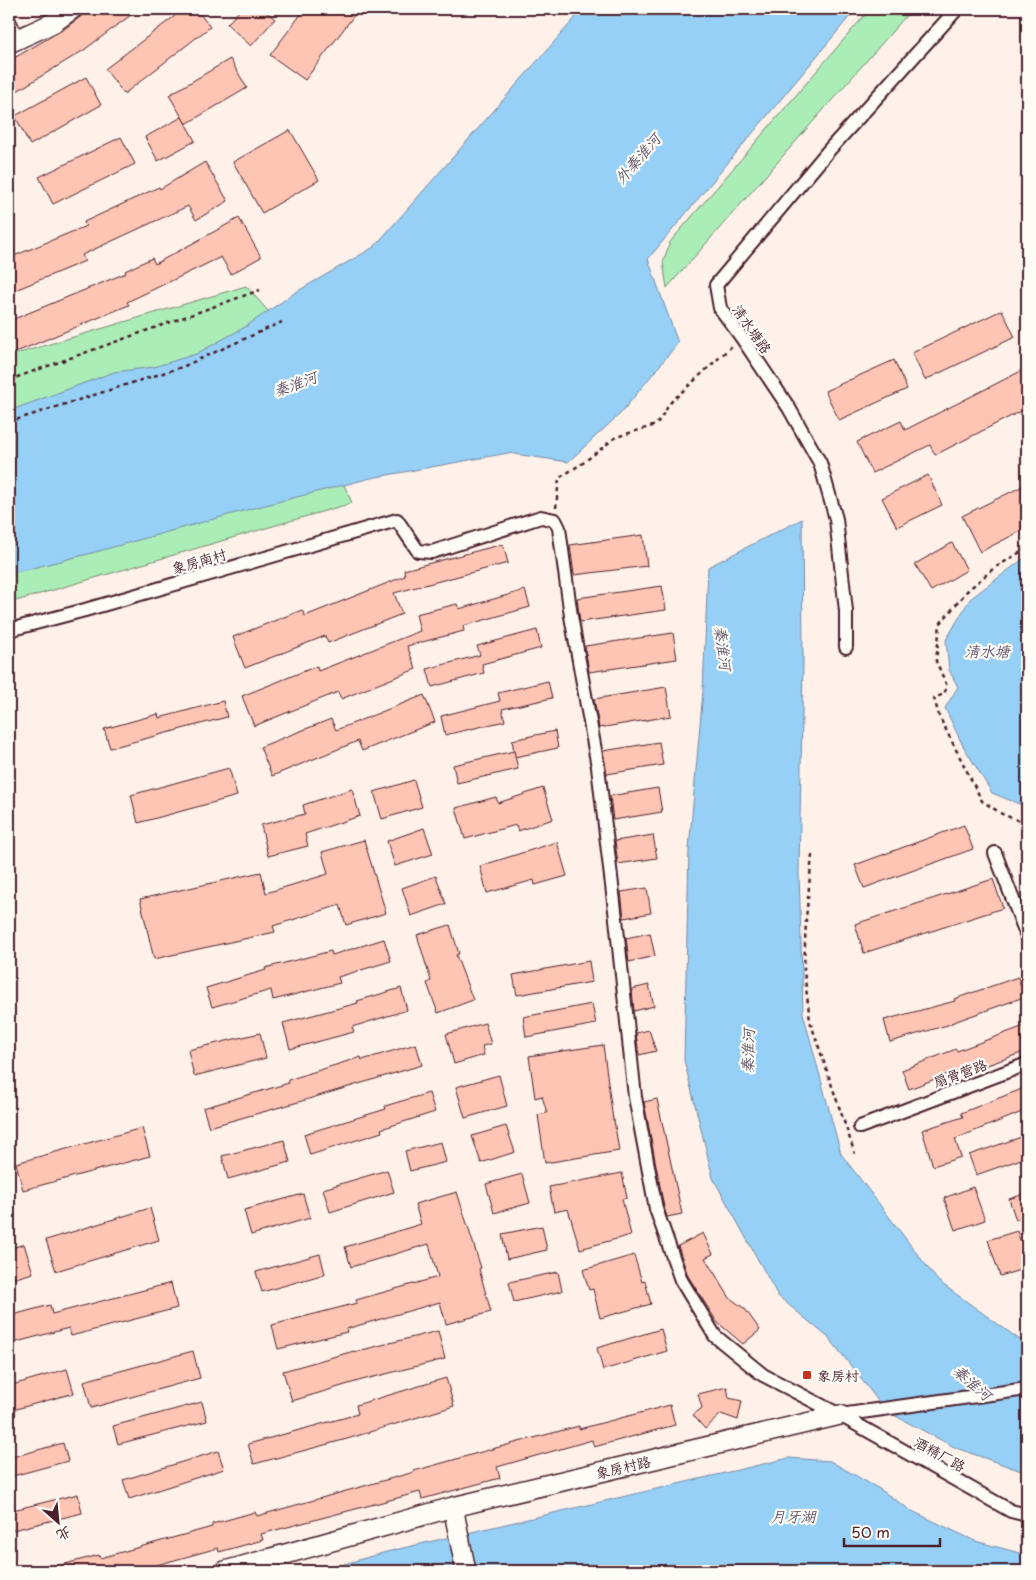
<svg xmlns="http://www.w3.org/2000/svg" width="1036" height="1580" viewBox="0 0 1036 1580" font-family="'Playpen Sans','LXGW WenKai TC',sans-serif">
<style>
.green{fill:#abedb6;stroke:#7a8670}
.water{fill:#96d0f6;stroke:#7889a5}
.building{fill:#ffc5b4;stroke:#4a1f2b}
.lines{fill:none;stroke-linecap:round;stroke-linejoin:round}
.street-casing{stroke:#4a1f2b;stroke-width:16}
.secondary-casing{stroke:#4a1f2b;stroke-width:22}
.path{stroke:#4a1f2b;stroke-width:2.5;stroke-dasharray:4 4;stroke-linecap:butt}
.street{stroke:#fdfcf7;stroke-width:12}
.secondary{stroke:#fdfcf7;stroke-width:19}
.poi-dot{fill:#c8321e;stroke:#fdfcf7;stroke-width:2}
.labels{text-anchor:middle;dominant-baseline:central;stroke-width:4.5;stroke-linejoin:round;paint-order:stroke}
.street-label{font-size:14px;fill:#4a1f2b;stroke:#fdfcf7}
.poi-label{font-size:14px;fill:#4a1f2b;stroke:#fdfcf7;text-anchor:start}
.water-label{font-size:15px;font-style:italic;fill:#615468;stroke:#fdfcf7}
</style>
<rect width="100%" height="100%" fill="#fdf1ea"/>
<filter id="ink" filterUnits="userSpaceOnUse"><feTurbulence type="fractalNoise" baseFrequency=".02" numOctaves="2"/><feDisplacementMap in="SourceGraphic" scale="10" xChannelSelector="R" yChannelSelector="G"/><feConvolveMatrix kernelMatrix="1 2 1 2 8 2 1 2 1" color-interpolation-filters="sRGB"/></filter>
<g filter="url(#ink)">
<!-- green -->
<g class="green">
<polygon points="870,9 912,9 667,288 663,262 670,242"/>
<polygon points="246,286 268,311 352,503 9,603 9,356"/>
</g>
<!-- water -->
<g class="water">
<polygon points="583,9 856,9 648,259 678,343 621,413 568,462 508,453 371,478 250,509 88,554 9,574 9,411 114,372 154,367 196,354 245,327 296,292 374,247"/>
<polygon points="802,519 803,662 799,871 803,1013 841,1154 938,1281 1027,1345 1027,1473 956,1448 886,1411 830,1339 778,1296 713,1178 684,1060 689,849 703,691 708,567"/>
<polygon points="1027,556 1027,806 1019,804 992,793 962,744 945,708 958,687 949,670 946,640 970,599"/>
<polygon points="789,1458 830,1461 881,1490 910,1510 975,1541 1027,1555 1027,1571 320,1571 386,1552"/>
</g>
<!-- building -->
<g class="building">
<polygon points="91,9 139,9 84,50 9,96 9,61 64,29"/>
<polygon points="184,9 196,9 210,27 124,94 105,69"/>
<polygon points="241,9 263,9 275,19 251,46 227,24"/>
<polygon points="305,9 359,9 305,80 270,55"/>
<polygon points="230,59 247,88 186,124 169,95"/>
<polygon points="86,77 101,105 30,145 15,116"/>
<polygon points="182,117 195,141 158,161 145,137"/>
<polygon points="290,130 319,180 262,213 233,162"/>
<polygon points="121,137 135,164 53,204 39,177"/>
<polygon points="205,162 228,201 196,220 188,206 82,255 85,261 13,291 9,281 9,258 86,226 84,222 159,187 160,189"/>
<polygon points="239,218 261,257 231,274 221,257 127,302 129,305 9,355 9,321 126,273 125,271 152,258 155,264"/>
<polygon points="1002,310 1015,337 925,380 912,353"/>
<polygon points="894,360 907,389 839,420 825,391"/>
<polygon points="1027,368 1027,408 935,455 930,445 872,473 857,442 901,421 905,430"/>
<polygon points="928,475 942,505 897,527 882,498"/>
<polygon points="1027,484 1027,528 980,552 962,516"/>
<polygon points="643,535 647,566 574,575 570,545"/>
<polygon points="952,543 967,570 931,591 915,564"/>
<polygon points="503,544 508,563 394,593 402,614 328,643 325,636 245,668 233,637 302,610 305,616 405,576 404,570"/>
<polygon points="662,586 666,610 580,622 577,598"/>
<polygon points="525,590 530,607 463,626 464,631 407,646 416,669 341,699 338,692 254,726 242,696 317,666 318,671 420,631 416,614 457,604 459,609"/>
<polygon points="537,630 541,648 482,664 484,673 432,687 427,669 480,655 477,646"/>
<polygon points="673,633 677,659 589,672 585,646"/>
<polygon points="548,681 552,698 502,709 505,721 445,735 441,716 500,701 498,693"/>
<polygon points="666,687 671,716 599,728 594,699"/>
<polygon points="424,695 435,722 362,751 358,741 272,776 260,747 331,719 336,730"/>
<polygon points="223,701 227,717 110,748 104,729 158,714 159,718"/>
<polygon points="555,731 558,748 515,757 512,740"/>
<polygon points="659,742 663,765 607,774 603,751"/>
<polygon points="514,751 518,769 457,783 453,765"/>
<polygon points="229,768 237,796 138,823 131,795"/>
<polygon points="414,780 422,807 382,819 374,792"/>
<polygon points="543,788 553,819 518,831 516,825 465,839 456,808 496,797 498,803"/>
<polygon points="658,788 662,812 613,820 610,796"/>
<polygon points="352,789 360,816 305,834 308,846 268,856 261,825 305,814 303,805"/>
<polygon points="964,825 973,849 864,888 855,865"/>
<polygon points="424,828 433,854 395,866 387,841"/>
<polygon points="653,835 657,858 618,864 615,841"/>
<polygon points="364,840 386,913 346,925 340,905 273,926 275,932 154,959 140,899 261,872 266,893 328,874 322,852"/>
<polygon points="557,842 567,876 535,885 534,880 487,893 480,866"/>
<polygon points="436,876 446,904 411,916 402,888"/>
<polygon points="993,879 1003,908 864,953 855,924"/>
<polygon points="647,888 651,913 624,918 621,892"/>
<polygon points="450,925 459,954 456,955 473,1000 438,1013 427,983 431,981 417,935"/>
<polygon points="650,933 655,956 629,962 626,938"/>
<polygon points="384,939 391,961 338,977 340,983 273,1000 271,990 212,1007 206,988 266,970 265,968 331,951 332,955"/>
<polygon points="589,961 592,982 517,995 513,975"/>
<polygon points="1018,977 1024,997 951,1023 951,1024 890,1042 884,1020 955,1001 954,999"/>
<polygon points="649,985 654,1006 634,1011 632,989"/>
<polygon points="401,988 407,1010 352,1027 354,1032 290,1049 283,1023 358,1003 357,1001"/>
<polygon points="592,1004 596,1024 526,1037 523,1017"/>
<polygon points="485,1023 491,1044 482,1046 484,1055 454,1064 446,1034"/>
<polygon points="1027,1025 1027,1051 976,1069 974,1064 909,1089 902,1070 956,1049 957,1051"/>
<polygon points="649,1030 656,1051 639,1055 636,1033"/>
<polygon points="260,1033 266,1058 194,1076 188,1050"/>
<polygon points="416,1044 422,1065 295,1103 209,1127 203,1108 289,1083 288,1080 361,1057 362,1060"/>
<polygon points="603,1045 613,1120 614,1120 619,1151 545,1163 538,1115 547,1113 542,1096 535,1098 529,1056"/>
<polygon points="499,1075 507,1106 465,1118 456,1087"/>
<polygon points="1027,1087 1027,1110 955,1139 961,1157 933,1166 922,1130 963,1117 961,1113"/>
<polygon points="429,1093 435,1112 381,1129 382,1132 310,1155 304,1134 386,1109 385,1106"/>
<polygon points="657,1099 682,1214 667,1217 664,1207 644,1102"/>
<polygon points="506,1126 515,1152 481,1163 472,1136"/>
<polygon points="142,1128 150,1156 23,1190 16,1163"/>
<polygon points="1027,1135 1027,1157 976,1175 969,1155"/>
<polygon points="284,1140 290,1162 228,1179 222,1156"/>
<polygon points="441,1142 446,1162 410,1171 405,1151"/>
<polygon points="387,1170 394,1192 330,1212 323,1189"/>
<polygon points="622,1173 627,1198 622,1199 631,1235 580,1249 568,1209 554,1212 549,1187"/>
<polygon points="522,1174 530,1203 494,1213 486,1184"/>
<polygon points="973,1187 985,1220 955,1230 944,1198"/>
<polygon points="457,1192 481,1268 479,1269 491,1312 446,1324 440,1302 346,1329 347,1332 278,1349 272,1325 357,1303 356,1300 438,1277 429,1244 351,1267 345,1247 421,1224 415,1204"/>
<polygon points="1027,1193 1027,1216 1016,1220 1009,1199"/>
<polygon points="303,1194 310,1218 251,1235 244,1210"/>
<polygon points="150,1208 159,1240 56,1271 46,1240"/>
<polygon points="542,1226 547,1250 507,1259 502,1234"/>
<polygon points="1017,1231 1027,1262 1027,1268 1000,1276 988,1240"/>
<polygon points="703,1233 713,1254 705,1258 730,1298 745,1309 760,1330 743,1344 717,1322 688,1276 678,1246"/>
<polygon points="24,1244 33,1273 9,1280 9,1249"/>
<polygon points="320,1254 325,1274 262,1292 256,1272"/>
<polygon points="634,1255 642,1282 645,1281 651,1304 600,1318 593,1289 589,1290 583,1270"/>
<polygon points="558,1272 562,1291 514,1302 509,1282"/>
<polygon points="171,1283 177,1308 71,1336 69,1328 9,1344 9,1316 50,1305 52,1314"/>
<polygon points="661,1329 667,1351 603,1370 597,1348"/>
<polygon points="438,1331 445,1359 362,1380 292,1401 283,1371 354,1351 354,1352"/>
<polygon points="193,1351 200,1378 91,1408 84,1381"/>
<polygon points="67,1369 74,1393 9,1411 9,1386"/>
<polygon points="446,1378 454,1406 347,1439 254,1464 248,1444 358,1414 356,1405"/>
<polygon points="727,1387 729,1398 742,1401 738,1420 721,1414 705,1429 693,1415 702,1408 698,1394"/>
<polygon points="202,1402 207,1421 118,1444 113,1426"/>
<polygon points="670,1405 675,1425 594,1447 592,1440 497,1467 500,1478 422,1499 420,1492 261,1534 263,1540 219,1552 218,1548 135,1571 51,1571 50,1568 99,1555 100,1558 212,1527 212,1524 255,1512 257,1516 414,1472 414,1471 492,1449 579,1426 579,1429"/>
<polygon points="63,1443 68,1461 9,1477 9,1458"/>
<polygon points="218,1451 224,1469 129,1499 123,1480"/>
<polygon points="78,1494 82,1513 9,1531 9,1511"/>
</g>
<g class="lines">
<!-- street casing -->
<g class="street-casing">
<g id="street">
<polyline points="9,21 18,39"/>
<polyline points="9,630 85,610 397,520 418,551 432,552 541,517 555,520 559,528 571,616 598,767 616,919 635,1097 656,1209 681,1280 715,1336 763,1375 840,1415 1011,1511 1027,1515"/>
<polyline points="846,647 846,611 836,519 820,463 789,408 742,338 720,308 716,285 829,150 957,9"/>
<polyline points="995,853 1027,936"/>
<polyline points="860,1127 1027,1064"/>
<polyline points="840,1415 1027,1389"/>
</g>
</g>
<!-- secondary casing -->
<g class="secondary-casing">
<g id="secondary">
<polyline points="9,43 53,23 72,9"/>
<polyline points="453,1507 466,1571"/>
<polyline points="225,1571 453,1507 840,1415"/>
</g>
</g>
<!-- path -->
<g class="path">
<polyline points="9,380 260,290"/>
<polyline points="9,422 182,367 282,322"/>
<polyline points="556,508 559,478 583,463 616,437 656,425 671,402 733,345"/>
<polyline points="1027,548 993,569 967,591 940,624 936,661 947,686 944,694 934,698 939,716 982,801 1002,814 1027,824"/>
<polyline points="812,855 806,919 804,970 810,1021 855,1154"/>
</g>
<!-- street -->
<use href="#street" class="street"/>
<!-- secondary -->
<use href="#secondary" class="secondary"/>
</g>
</g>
<!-- markers -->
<rect class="poi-dot" x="802" y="1370" width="10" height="10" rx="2.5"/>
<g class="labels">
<!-- street labels -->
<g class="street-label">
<text transform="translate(752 329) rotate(55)">清水塘路</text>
<text transform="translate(199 561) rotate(-16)">象房南村</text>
<text transform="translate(960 1073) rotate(-20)">扇骨营路</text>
<text transform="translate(940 1454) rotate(29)">酒精厂路</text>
<text transform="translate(623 1467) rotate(-13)">象房村路</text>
</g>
<!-- poi labels -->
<g class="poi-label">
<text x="817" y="1375">象房村</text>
</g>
<!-- water labels -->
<g class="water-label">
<text transform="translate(637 158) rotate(-49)">外秦淮河</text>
<text transform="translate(295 383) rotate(-20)">秦淮河</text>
<text transform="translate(724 648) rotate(82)">秦淮河</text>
<text x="987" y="650">清水塘</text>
<text transform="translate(747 1051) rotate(-89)">秦淮河</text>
<text transform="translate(973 1382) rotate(41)">秦淮河</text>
<text x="793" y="1515">月牙湖</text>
</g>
</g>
<!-- margin -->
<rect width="1036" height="1580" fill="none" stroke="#fdfcf7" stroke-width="30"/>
<rect x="15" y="15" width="1006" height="1550" fill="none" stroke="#4a1f2b" stroke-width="2" filter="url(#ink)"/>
<!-- north arrow -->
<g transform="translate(58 1522) rotate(153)" stroke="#fdfcf7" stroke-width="4" paint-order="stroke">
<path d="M0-4L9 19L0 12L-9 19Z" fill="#4a1f2b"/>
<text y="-8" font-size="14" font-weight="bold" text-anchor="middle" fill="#4a1f2b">北</text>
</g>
<!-- scale -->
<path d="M844 1538v8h96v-8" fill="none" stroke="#4a1f2b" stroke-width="2.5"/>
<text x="851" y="1538" font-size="15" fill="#4a1f2b" stroke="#fdfcf7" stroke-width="4" paint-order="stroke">50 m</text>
</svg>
